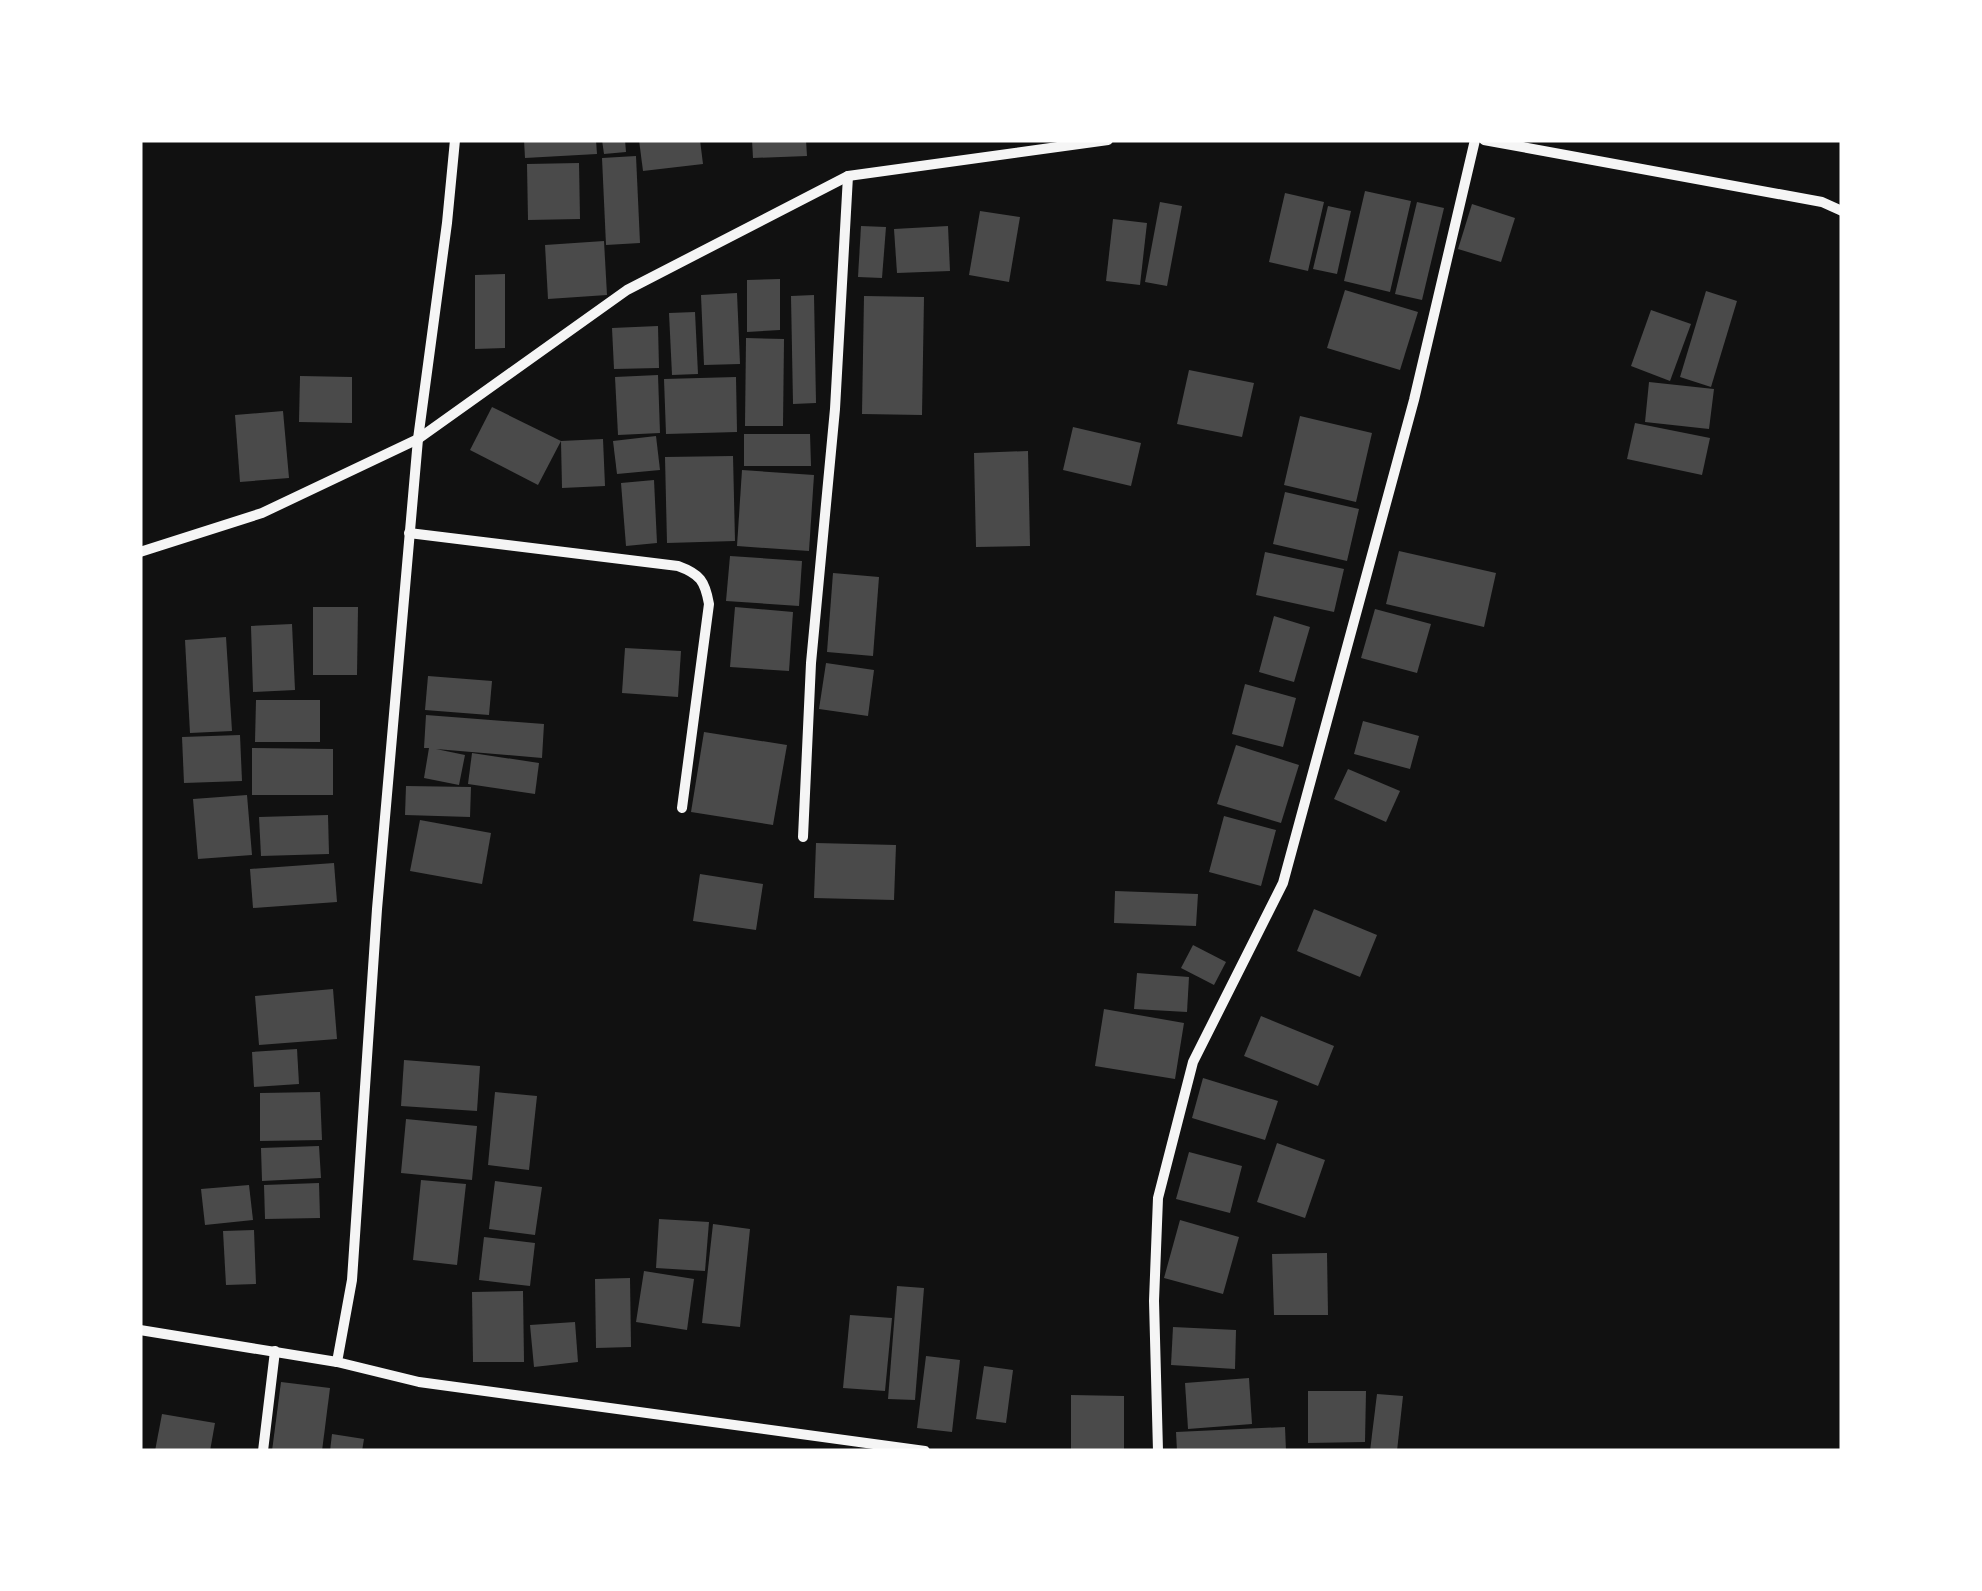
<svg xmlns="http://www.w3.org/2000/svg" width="1982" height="1591" viewBox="0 0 1982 1591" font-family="'PT Sans Narrow',sans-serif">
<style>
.building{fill:#4a4a4a}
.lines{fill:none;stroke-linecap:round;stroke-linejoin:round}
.minor{stroke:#f5f5f5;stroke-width:10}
</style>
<rect width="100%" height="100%" fill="#111"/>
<!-- building -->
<g class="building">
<polygon points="524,140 596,140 597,154 525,158"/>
<polygon points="602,140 625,140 626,152 604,154"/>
<polygon points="639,140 700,140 703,164 643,171"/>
<polygon points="752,140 806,140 807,156 753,158"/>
<polygon points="636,156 640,243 606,245 602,158"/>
<polygon points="579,163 580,219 528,220 527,164"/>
<polygon points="1365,191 1411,201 1390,292 1344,281"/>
<polygon points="1285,193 1324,202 1308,271 1269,262"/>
<polygon points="1160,202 1182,206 1167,286 1145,282"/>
<polygon points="1417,202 1444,208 1422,300 1395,294"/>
<polygon points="1472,204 1515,218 1501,262 1458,249"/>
<polygon points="1328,206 1351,211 1337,274 1313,269"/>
<polygon points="980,211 1020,217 1009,282 969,275"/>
<polygon points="1113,219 1147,223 1140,285 1106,281"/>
<polygon points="861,226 886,227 882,278 858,277"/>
<polygon points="948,226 950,271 897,273 894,229"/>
<polygon points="604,241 607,295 548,299 545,245"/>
<polygon points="505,274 505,348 475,349 475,275"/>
<polygon points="780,279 780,330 747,332 747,280"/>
<polygon points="1345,290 1418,312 1400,370 1327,348"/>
<polygon points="1706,291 1737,301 1711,387 1680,377"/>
<polygon points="737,293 740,364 704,365 701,295"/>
<polygon points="814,295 816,403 793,404 791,296"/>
<polygon points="864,296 924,297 922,415 862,414"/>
<polygon points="1651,310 1691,324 1670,381 1631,366"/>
<polygon points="695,312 698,374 672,375 669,313"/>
<polygon points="658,326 659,368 614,369 612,328"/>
<polygon points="746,338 784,339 783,426 745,426"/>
<polygon points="1189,370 1254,383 1242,437 1177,424"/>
<polygon points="658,375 660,433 618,435 615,377"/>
<polygon points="300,376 352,377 352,423 299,422"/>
<polygon points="736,377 737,432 666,434 664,379"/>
<polygon points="1649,382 1714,389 1709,429 1645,422"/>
<polygon points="492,407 561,441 538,485 470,450"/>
<polygon points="283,411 289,478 240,482 235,415"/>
<polygon points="1300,416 1372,433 1356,502 1284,485"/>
<polygon points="1635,423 1710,438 1702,475 1627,459"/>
<polygon points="1073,427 1141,443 1131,486 1063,470"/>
<polygon points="744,434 810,434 811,466 744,466"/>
<polygon points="656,436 660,470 617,474 613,441"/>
<polygon points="603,439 605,486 562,488 561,441"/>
<polygon points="1028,451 1030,546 976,547 974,453"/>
<polygon points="733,456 735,541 667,543 665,457"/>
<polygon points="742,470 814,475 809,551 737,546"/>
<polygon points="654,480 657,543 626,546 621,483"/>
<polygon points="1285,492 1359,509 1347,561 1273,544"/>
<polygon points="1399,551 1496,573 1484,627 1386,604"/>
<polygon points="1265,552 1344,569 1334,612 1256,595"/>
<polygon points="730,556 802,561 799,606 726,601"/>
<polygon points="833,573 879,577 873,656 827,652"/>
<polygon points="313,607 358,607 357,675 313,675"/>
<polygon points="735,607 793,612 789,671 730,667"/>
<polygon points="1375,609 1431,624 1417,673 1361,658"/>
<polygon points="1274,616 1310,627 1294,682 1259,672"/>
<polygon points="292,624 295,690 253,692 251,626"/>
<polygon points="226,637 232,731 190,733 185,640"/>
<polygon points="625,648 681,651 678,697 622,693"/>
<polygon points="826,663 874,670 868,716 819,709"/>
<polygon points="428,676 492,681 489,715 425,710"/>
<polygon points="1245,684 1296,698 1283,747 1232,734"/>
<polygon points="256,700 320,700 320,742 255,742"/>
<polygon points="426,715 544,724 542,758 436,749 465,755 459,785 424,778 429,748 424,748"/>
<polygon points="1363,721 1419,736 1410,769 1354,754"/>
<polygon points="704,732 787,745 773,825 691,812"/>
<polygon points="240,735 242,781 184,783 182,737"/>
<polygon points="1236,745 1299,765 1281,823 1217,804"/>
<polygon points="252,748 333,749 333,795 252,795"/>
<polygon points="472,753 539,763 535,794 468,784"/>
<polygon points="1348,769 1400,791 1386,822 1334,799"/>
<polygon points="406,786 471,787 470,817 405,815"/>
<polygon points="247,795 252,855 198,859 193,799"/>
<polygon points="328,815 329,854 261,856 259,817"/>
<polygon points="1224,816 1276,830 1261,886 1209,872"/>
<polygon points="420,820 491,833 482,884 410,871"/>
<polygon points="816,843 896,845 894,900 814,898"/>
<polygon points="334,863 337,902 253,908 250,869"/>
<polygon points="700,874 763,884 756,930 693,921"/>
<polygon points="1115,891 1198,894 1196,926 1114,923"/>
<polygon points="1314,909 1377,935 1360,977 1297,951"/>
<polygon points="1193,945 1226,962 1214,985 1181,968"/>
<polygon points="1137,973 1189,977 1187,1012 1134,1009"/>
<polygon points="333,989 337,1039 259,1045 255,996"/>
<polygon points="1104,1009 1184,1023 1175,1079 1095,1066"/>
<polygon points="1261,1016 1334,1046 1318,1086 1244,1056"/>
<polygon points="297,1049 299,1084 254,1087 252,1052"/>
<polygon points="404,1060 480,1066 477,1111 401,1106"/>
<polygon points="1203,1078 1278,1101 1265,1140 1192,1118"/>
<polygon points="320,1092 322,1140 260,1141 260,1093"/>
<polygon points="495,1092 537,1096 529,1170 488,1165"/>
<polygon points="406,1119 477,1126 472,1180 401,1173"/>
<polygon points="1277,1143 1325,1160 1305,1218 1257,1202"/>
<polygon points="319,1146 321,1178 262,1181 261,1148"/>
<polygon points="1189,1152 1242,1166 1230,1213 1176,1199"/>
<polygon points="421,1180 466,1184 457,1265 413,1260"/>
<polygon points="495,1181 542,1187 535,1235 489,1229"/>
<polygon points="319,1183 320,1218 265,1219 264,1185"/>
<polygon points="249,1185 253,1220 205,1225 201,1189"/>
<polygon points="659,1219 709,1222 705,1271 656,1268"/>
<polygon points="1180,1220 1239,1237 1223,1294 1164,1278"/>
<polygon points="713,1224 750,1229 740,1327 702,1323"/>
<polygon points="254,1230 256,1284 226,1285 223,1231"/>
<polygon points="484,1237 535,1243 530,1286 479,1280"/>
<polygon points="1327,1253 1328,1315 1274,1315 1272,1254"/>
<polygon points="644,1271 694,1279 687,1330 636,1322"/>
<polygon points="630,1278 631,1347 596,1348 595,1279"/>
<polygon points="897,1286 924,1288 915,1400 888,1399"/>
<polygon points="523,1291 524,1362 473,1362 472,1292"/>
<polygon points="850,1315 892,1318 885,1391 843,1388"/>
<polygon points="575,1322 578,1362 534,1367 530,1325"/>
<polygon points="1173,1327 1236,1330 1235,1369 1171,1365"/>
<polygon points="926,1356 960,1360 952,1432 917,1428"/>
<polygon points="984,1366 1013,1370 1006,1423 976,1419"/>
<polygon points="1249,1378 1252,1424 1188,1429 1185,1383"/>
<polygon points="281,1382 330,1388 322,1451 272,1451"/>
<polygon points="1308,1391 1366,1391 1365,1442 1308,1443"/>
<polygon points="1377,1394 1403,1396 1397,1451 1370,1451"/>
<polygon points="1071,1395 1124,1396 1124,1451 1071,1451"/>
<polygon points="162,1414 215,1423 210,1451 155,1451"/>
<polygon points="1285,1427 1286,1451 1177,1451 1176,1432"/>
<polygon points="332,1434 364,1439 362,1451 330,1451"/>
</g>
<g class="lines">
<!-- minor -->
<g class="minor">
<polyline points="455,140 447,223 418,439 377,909 352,1280 337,1362 419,1382 925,1451"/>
<polyline points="1484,140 1822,202 1842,211"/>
<path d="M 409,533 L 678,566 C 700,574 705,581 709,604 L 682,808"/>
<polyline points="140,552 262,513 418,439 627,290 848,176 1108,140"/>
<polyline points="803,837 811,663 835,409 848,176"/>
<polyline points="140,1330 337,1362"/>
<polyline points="263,1451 275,1351"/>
<polyline points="1158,1451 1154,1301 1158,1198 1193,1062 1283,883 1414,400 1475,140"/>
</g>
</g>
<!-- border -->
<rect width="1982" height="1591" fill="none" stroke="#ffffff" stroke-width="285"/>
</svg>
